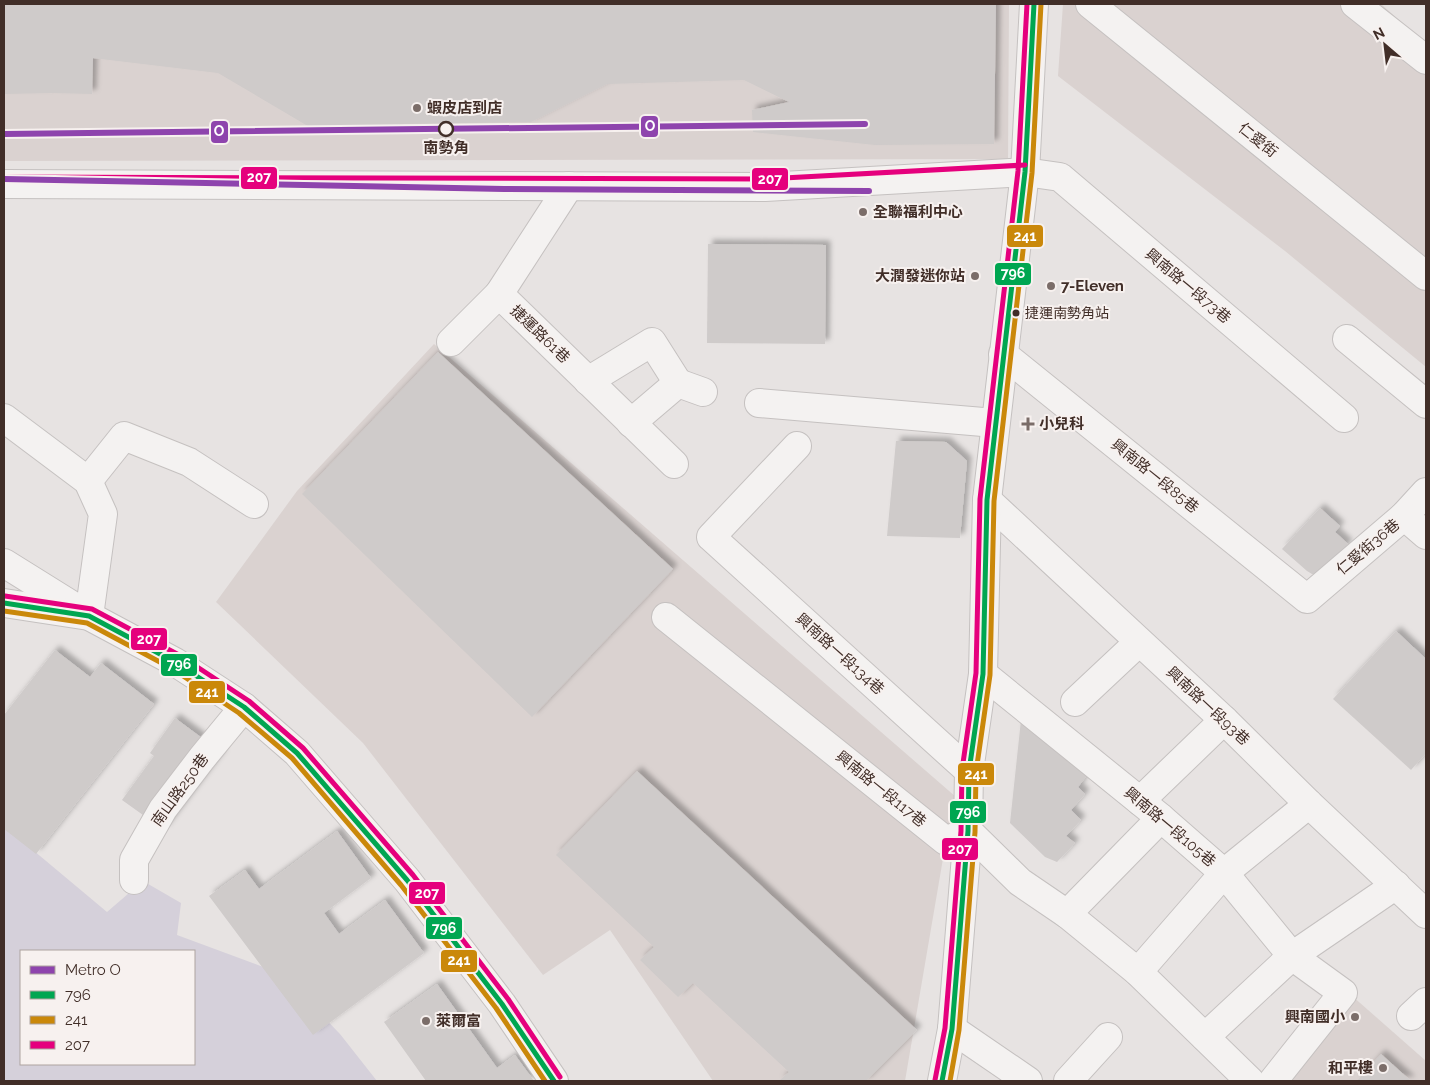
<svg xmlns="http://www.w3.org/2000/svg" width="1430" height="1085" viewBox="0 0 1430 1085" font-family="Raleway,'Noto Sans TC',sans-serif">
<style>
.built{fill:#dad2d0}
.green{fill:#d5d0da;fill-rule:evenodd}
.building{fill:#cfcbca;filter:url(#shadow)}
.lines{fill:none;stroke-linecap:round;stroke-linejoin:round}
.minor-casing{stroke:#c5c1c0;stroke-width:30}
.minor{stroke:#f4f2f1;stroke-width:28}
.bus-1-casing{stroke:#f7f1ef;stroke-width:9}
.bus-2-casing{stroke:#f7f1ef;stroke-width:9}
.bus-3-casing{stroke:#f7f1ef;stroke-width:9}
.bus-1{stroke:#00a651;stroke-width:5}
.bus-2{stroke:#ca880a;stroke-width:5}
.bus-3{stroke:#e5007d;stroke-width:5}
.metro-1-casing{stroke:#f7f1ef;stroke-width:10}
.metro-1{stroke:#8e44ad;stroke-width:6}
.poi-dot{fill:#7b6d69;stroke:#f7f1ef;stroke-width:2}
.stop-dot{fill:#f7f1ef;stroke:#412e28;stroke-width:2.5}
.bus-dot{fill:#412e28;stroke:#f7f1ef;stroke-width:2}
.labels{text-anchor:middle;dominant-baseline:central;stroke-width:4;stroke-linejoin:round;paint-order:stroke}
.bus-label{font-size:14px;fill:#412e28;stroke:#f7f1ef;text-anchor:start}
.poi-label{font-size:15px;font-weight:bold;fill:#412e28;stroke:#f7f1ef;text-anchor:start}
.street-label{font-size:15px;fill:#412e28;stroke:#f7f1ef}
.stop-label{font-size:15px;font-weight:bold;fill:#412e28;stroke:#f7f1ef}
.line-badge{stroke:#f7f1ef;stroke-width:2}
.badge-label{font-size:14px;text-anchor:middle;font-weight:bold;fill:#fff}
</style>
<defs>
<filter id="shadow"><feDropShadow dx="4.5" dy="-4.5" stdDeviation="2.5" flood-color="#0004"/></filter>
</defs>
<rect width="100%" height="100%" fill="#e7e3e2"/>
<!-- built -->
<g class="built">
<polygon points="4,4 1009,4 1008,159 4,161"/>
<polygon points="1063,4 1381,4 1426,44 1426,367 1285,251 1058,76"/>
<polygon points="434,344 956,797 946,841 905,1081 713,1081 610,930 543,975 363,743 216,602 297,491"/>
<polygon points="1351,995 1426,1061 1426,1081 1284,1081"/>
</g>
<!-- green -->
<path class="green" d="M 4,823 L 15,835 L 107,912 L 143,881 L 181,903 L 177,935 L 282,974 L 340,1034 L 377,1081 L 4,1081 ZM 21,951 L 194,951 L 194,1064 L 21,1064 Z"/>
<!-- building -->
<g class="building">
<polygon points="4,4 996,4 994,144 875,145 753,132 752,110 789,102 744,80 607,84 531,122 399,124 384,134 318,132 218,73 93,58 92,94 53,93 4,94"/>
<polygon points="708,244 826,245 825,344 707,343"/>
<polygon points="438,352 673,569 532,717 302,494"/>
<polygon points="896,441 946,442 967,461 960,538 887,536"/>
<polygon points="1320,508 1340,526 1335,532 1348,544 1323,571 1318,574 1312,574 1307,571 1282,549"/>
<polygon points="1396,631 1426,659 1426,753 1411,770 1333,699"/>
<polygon points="55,650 90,677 101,663 154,704 36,854 4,829 4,715"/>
<polygon points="175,718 222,753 164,830 122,800 154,756 150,753"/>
<polygon points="1021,720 1098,761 1078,787 1085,794 1071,810 1081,820 1066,836 1075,843 1057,862 1045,857 1010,823"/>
<polygon points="637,771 917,1030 866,1081 779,1081 789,1072 693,983 678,997 640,960 654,947 556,855"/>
<polygon points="337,831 371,878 324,913 339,934 385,900 424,953 313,1035 209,896 245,870 259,889"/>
<polygon points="437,984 497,1068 515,1055 534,1081 426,1081 384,1022"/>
<polygon points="1381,1054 1411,1081 1357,1081"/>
</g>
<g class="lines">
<!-- minor casing -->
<g class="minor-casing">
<g id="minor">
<polyline points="1090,4 1426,276"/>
<polyline points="1355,4 1426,60"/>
<polyline points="4,184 765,187 1025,172 1060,177 1344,418"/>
<polyline points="569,186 499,294 674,464"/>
<polyline points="1347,339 1426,404"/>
<polyline points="451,342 499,294"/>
<polyline points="1003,354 1307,599 1404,516 1426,492"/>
<polyline points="588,381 652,342 678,383 631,423"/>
<polyline points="678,383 703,392"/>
<polyline points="759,403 995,423"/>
<polyline points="4,418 88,481 103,514 89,616 4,563"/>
<polyline points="797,446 711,537 969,771"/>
<polyline points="88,481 124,436 189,462 254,504"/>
<polyline points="987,500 1224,720 1309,804 1426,914"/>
<polyline points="1404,516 1426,535"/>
<polyline points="4,603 89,616 175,662 244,707 297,753 407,880 502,1004 554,1081"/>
<polyline points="666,617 946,841 968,831 1020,882 1067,914 1138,972 1250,1081"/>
<polyline points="983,674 1161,818 1224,873 1292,956 1343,993 1273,1081"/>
<polyline points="1075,702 1139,642"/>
<polyline points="1140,801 1224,720"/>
<polyline points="134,880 134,860 163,809 202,758 244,707"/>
<polyline points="1067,914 1161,818"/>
<polyline points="1138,972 1224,873 1309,804"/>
<polyline points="1411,1016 1426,1002"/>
<polyline points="952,1029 1028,1081"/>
<polyline points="1205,1037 1292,956 1396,885"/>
<polyline points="942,1081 952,1029 968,831 969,771 983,674 987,500 1025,172 1034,4"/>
<polyline points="1068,1081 1108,1037"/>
</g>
</g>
<!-- minor -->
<use href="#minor" class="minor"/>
<!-- bus-1 casing -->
<g class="bus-1-casing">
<g id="bus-1">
<polyline points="4,603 89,616 175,662 244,707 297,753 407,880 502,1004 554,1081"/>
<polyline points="942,1081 952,1029 968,831 969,771 983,674 987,500 1025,172 1034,4"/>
</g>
</g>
<!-- bus-2 casing -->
<g class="bus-2-casing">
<g id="bus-2">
<polyline points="4,611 87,623 171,668 239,713 292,758 401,885 496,1008 545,1081"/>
<polyline points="950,1081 959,1030 975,832 976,772 990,675 994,501 1032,173 1041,4"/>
</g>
</g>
<!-- bus-3 casing -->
<g class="bus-3-casing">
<g id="bus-3">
<polyline points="4,177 765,179 1025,165"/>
<polyline points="5,596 92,609 179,655 249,701 303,748 413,875 508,999 560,1077"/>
<polyline points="935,1080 945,1028 961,831 962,770 976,673 980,499 1018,171 1027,4"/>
</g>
</g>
<!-- bus-1 -->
<use href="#bus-1" class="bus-1"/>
<!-- bus-2 -->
<use href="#bus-2" class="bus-2"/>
<!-- bus-3 -->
<use href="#bus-3" class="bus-3"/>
<!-- metro-1 casing -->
<g class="metro-1-casing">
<g id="metro-1">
<polyline points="4,134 865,124"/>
<polyline points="4,179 504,189 869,191"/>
</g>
</g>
<!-- metro-1 -->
<use href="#metro-1" class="metro-1"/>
</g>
<!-- markers -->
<g class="poi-dot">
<circle cx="417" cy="108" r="5"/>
<circle cx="863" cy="212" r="5"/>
<circle cx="975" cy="276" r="5"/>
<circle cx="1051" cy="286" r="5"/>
<path d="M1025.5 416.5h5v5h5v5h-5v5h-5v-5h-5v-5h5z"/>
<circle cx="1355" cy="1017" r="5"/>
<circle cx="426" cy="1021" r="5"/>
<circle cx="1383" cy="1068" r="5"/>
</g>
<circle class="stop-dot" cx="446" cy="129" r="7"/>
<circle class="bus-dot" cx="1016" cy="313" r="4.5"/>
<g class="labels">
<!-- bus labels -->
<g class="bus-label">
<text x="1025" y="313">捷運南勢角站</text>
</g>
<!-- poi labels -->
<g class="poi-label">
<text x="427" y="108">蝦皮店到店</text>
<text x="873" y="212">全聯福利中心</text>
<text x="965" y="276" text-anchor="end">大潤發迷你站</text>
<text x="1061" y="286">7-Eleven</text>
<text x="1039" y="424">小兒科</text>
<text x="1345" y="1017" text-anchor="end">興南國小</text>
<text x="436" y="1021">萊爾富</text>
<text x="1373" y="1068" text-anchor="end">和平樓</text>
</g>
<!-- street labels -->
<g class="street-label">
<text transform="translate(1258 140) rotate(39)">仁愛街</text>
<text transform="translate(1188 286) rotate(40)">興南路一段73巷</text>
<text transform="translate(540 334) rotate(44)">捷運路61巷</text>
<text transform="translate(1155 476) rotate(39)">興南路一段85巷</text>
<text transform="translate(1368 547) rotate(-40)">仁愛街36巷</text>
<text transform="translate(840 654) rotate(42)">興南路一段134巷</text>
<text transform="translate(1208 706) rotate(43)">興南路一段93巷</text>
<text transform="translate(881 789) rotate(39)">興南路一段117巷</text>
<text transform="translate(180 790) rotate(-54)">南山路250巷</text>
<text transform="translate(1170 827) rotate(40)">興南路一段105巷</text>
</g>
<!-- stop labels -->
<g class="stop-label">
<text x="446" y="148">南勢角</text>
</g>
</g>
<g class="line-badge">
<rect x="640" y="115" width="19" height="23" rx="5" fill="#8e44ad"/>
<rect x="210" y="120" width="19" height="24" rx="5" fill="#8e44ad"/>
<rect x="240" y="166" width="38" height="24" rx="5" fill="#e5007d"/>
<rect x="751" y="167" width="38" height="24" rx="5" fill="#e5007d"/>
<rect x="1006" y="224" width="38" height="24" rx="5" fill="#ca880a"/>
<rect x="994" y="262" width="38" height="24" rx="5" fill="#00a651"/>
<rect x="130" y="627" width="38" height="24" rx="5" fill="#e5007d"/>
<rect x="160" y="653" width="38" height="24" rx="5" fill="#00a651"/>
<rect x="188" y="680" width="38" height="24" rx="5" fill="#ca880a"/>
<rect x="957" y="762" width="38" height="24" rx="5" fill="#ca880a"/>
<rect x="949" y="800" width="38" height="24" rx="5" fill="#00a651"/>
<rect x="941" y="837" width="38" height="24" rx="5" fill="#e5007d"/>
<rect x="408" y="881" width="38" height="24" rx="5" fill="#e5007d"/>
<rect x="425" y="916" width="38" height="24" rx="5" fill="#00a651"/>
<rect x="440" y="949" width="38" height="24" rx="5" fill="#ca880a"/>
</g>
<g class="badge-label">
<text x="650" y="131">O</text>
<text x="219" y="136">O</text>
<text x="259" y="182">207</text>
<text x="770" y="184">207</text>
<text x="1025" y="241">241</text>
<text x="1013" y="278">796</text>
<text x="149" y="644">207</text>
<text x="179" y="669">796</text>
<text x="207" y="697">241</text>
<text x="976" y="779">241</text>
<text x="968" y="817">796</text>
<text x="960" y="854">207</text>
<text x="427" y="898">207</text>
<text x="444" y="933">796</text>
<text x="459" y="965">241</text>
</g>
<!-- border -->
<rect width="1430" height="1085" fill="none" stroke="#412e28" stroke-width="10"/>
<!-- legend -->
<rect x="20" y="950" width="175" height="115" fill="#f7f1ef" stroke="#aea39f"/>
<rect x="30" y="966" width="25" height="8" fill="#8e44ad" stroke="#aea39f"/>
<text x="65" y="975" font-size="15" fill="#412e28">Metro O</text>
<rect x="30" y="991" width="25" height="8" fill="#00a651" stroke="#aea39f"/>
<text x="65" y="1000" font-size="15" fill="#412e28">796</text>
<rect x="30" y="1016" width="25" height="8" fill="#ca880a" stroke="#aea39f"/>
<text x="65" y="1025" font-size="15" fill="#412e28">241</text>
<rect x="30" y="1041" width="25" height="8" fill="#e5007d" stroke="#aea39f"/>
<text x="65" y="1050" font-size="15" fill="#412e28">207</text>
<!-- north arrow -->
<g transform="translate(1385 45) rotate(332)" stroke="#f7f1ef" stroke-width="4" paint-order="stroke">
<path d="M0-4L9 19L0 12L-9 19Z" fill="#412e28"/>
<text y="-8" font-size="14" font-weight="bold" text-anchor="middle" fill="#412e28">N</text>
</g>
</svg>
